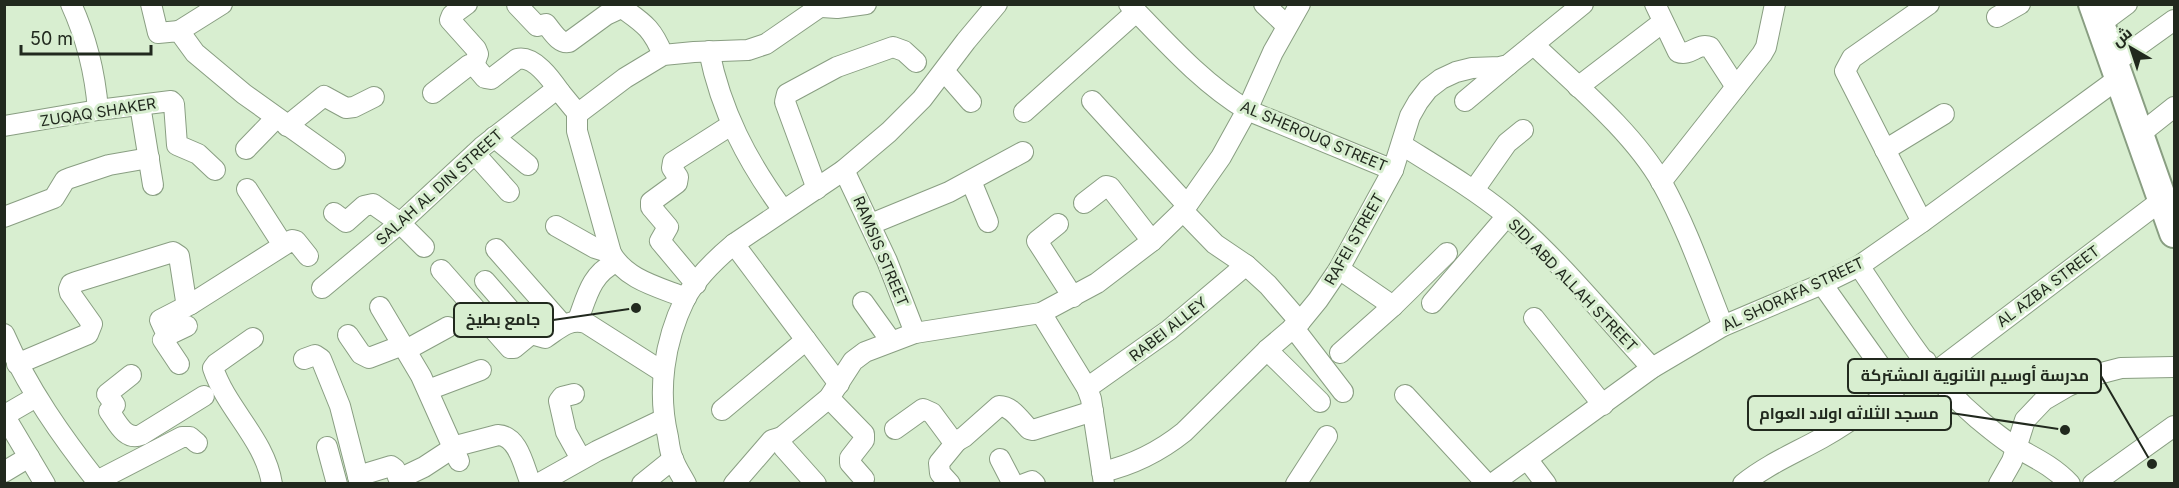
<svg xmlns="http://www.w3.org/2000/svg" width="2179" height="488" viewBox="0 0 2179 488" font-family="Inter,Cairo,sans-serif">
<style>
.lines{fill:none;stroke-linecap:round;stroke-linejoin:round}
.street-casing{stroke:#899e82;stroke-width:22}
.secondary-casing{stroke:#899e82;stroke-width:32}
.street{stroke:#fff;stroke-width:20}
.secondary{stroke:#fff;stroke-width:28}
.labels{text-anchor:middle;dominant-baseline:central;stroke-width:6;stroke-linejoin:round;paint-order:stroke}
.street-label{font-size:15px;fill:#21291e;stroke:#d8eed0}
.leader{fill:none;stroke:#21291e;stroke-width:2}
.callout-dot{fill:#21291e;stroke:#d8eed0;stroke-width:2}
.callout{fill:#d8eed0;stroke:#21291e;stroke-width:2}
.callout-label{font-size:16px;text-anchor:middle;font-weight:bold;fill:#21291e}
</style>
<rect width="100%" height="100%" fill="#d8eed0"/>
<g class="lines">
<!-- street casing -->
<g class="street-casing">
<g id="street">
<path d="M 71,4 C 87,39 95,72 98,110"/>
<polyline points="151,4 158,33 179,31 195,53 244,94 335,159"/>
<polyline points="467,4 452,15 450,20 476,49 478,54 474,65"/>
<path d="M 617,4 C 641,22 651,25 663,55"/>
<path d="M 1129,4 C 1166,42 1202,83 1247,110 L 1393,170"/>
<polyline points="1264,4 1287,26"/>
<path d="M 1655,4 L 1678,52 C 1690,57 1698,42 1710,47 L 1736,87"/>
<path d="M 517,5 L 537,26 L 546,24 C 552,31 559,44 569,42 L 606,15 L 621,8"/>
<polyline points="822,7 837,8 866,4"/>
<polyline points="1997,17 2020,4"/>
<polyline points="2100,24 2127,4"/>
<polyline points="179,31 222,4"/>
<path d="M 1534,45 C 1577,86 1633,132 1662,183 C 1687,228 1704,278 1723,326"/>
<path d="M 709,51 C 721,111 747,161 783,210"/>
<polyline points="2114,63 2174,20"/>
<polyline points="944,71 971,102"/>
<polyline points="1578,87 1663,22"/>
<path d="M 433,93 L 469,65 L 474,65 L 485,78 L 491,79 L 517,59 C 534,55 551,79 560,92"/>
<polyline points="1092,101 1187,205"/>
<polyline points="1465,101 1508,65"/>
<polyline points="140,105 153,185"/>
<path d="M 577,112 L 577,131 L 611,253 C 626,280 659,287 686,298"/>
<polyline points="1024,112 1136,12"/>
<polyline points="4,126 98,110 171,101 174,104 177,145 198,154 215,170"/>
<polyline points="287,126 324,96 346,108 354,107 374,97"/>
<polyline points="2140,134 2174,107"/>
<polyline points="494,137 528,165"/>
<path d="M 1402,145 C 1437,167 1473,188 1505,214 C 1558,258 1606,318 1652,368"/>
<polyline points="246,149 276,118"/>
<polyline points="1885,150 1944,114"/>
<polyline points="475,154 509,192"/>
<polyline points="844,170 887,261 915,333"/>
<polyline points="971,181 988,222"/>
<polyline points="1661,182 1762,54 1766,47 1775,4"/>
<polyline points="247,189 283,245"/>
<polyline points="817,189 785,102 787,94 837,67 893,47 904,51 916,62"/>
<polyline points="1474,190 1507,143 1523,130"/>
<polyline points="1084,203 1106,186 1110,187 1152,241"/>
<polyline points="1183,211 1215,244 1246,265 1268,285 1300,322"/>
<polyline points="334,213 346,222 364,206 373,204 400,223 424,247"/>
<polyline points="4,217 54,198 65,180 70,178 109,165 149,158"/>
<polyline points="1922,222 1845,71 1852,58 1929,4"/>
<polyline points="871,224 949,192 1023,152"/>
<polyline points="1058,224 1037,241 1073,297"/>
<polyline points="556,226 595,248 611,253"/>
<polyline points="734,244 839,384"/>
<polyline points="496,249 563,325"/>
<path d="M 1859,266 C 1895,318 1928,377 1977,418 C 1989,428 2003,440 2017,448 C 2037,459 2054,467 2070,484"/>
<polyline points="1339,269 1393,306"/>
<path d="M 441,270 L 510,348 L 514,348 L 531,334 L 545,338 C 559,329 568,318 586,323 L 663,372"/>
<polyline points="485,281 531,334"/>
<polyline points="696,284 660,241 668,227 651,207 651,202 677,183 678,177 672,168 673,162 731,125"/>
<polyline points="1822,284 1896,388"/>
<polyline points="322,288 400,223 482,147 554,91 560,92 574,109 580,112 625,78 663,55 694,52 748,50 766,44 824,4"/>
<polyline points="863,302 891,341"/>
<polyline points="1432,303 1507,216"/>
<polyline points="380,307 421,376 459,461"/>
<polyline points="1041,313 1087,388 1091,399 1104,484"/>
<polyline points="1534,318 1603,405"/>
<path d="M 578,320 C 587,296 591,274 616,262"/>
<polyline points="1293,327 1343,392"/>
<path d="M 4,334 C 28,389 62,437 99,484"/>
<polyline points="348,335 361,354 369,358 403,345"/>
<polyline points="166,336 187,326"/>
<path d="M 253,338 L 216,364 L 213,368 C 227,410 265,439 272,484"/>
<polyline points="406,350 448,327"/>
<polyline points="1267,350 1320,402"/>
<polyline points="1340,353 1393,306 1447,253"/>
<polyline points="304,359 315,355 321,359 340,406 360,484"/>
<polyline points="17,364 88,334 92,324 70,293 69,289 71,284 76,282 173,252 179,256 186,301 191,304 292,240 296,241 308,256"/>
<polyline points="179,364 163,340 167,335 160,320 191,304"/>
<polyline points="1934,373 2162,200"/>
<path d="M 131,375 L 107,394 L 115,405 L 109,411 C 117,422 125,441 141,435 L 204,396"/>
<polyline points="1087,388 1169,330 1246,265"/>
<polyline points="428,390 481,370"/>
<polyline points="574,394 562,397 559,401 566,432 581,459"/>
<polyline points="1405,395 1487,484"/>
<polyline points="829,398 864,434 864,440 850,458 850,463 864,479"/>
<polyline points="722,410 806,340"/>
<polyline points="4,415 45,484"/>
<polyline points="5,415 36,397"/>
<path d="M 895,429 L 923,409 L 932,413 L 952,440 L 957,441 L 964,437 L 999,406 C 1012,406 1020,420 1029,429 L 1033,430 L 1093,411"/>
<polyline points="327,447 337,484"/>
<polyline points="1000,459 1013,484"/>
<polyline points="1527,459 1546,484"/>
<polyline points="4,472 29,457"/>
<path d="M 1102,472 C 1133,465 1159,452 1184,432 L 1267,350 L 1300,322 L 1318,300 L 1339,269 L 1393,170 L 1410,116 L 1418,102 L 1428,89 L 1441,79 L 1456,72 L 1472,68 L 1500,67 L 1508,65 L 1583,4"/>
<path d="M 358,476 L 391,466 L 395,469 L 398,477 L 401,478 L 424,467 L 456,446 L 498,435 C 519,436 524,468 531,484"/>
<polyline points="97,481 182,437 190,437 197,443"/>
<polyline points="538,484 597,451 664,419"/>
<polyline points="642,484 673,459"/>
<path d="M 686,484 C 682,476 676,468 673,459 C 670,453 669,444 668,437 C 657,391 664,342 685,299 C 696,278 716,259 734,244 L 844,170 L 889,132 L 922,99 L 966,41 L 997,4"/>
<polyline points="734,484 772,440 782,437"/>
<polyline points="816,484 784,448 781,442 782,437 829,398 853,361 865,352 915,333 1041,313 1097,283 1152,241 1183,211 1221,157 1247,110 1273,52 1300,4"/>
<polyline points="950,484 940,473 939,463 957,441"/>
<polyline points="1024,484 1032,481 1035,484"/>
<polyline points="1296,484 1327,436"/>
<polyline points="1492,484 1652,368 1723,326 1822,284 1859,266 1922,222 2119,78"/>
<path d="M 1743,484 C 1768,464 1795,453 1822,438 C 1860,416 1894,390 1926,361"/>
<polyline points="1999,484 2012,461 2025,420 2044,400 2068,386 2094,375 2121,368 2174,367"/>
<polyline points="2093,484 2174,426"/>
</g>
</g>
<!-- secondary casing -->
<g class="secondary-casing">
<polyline id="secondary" points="2093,4 2174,233"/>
</g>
<!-- street -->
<use href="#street" class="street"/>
<!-- secondary -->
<use href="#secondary" class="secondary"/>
</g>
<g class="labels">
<!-- street labels -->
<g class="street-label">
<text transform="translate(98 112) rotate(-9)">ZUQAQ SHAKER</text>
<text transform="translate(1314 136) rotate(23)">AL SHEROUQ STREET</text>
<text transform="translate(439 187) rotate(-42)">SALAH AL DIN STREET</text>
<text transform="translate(1354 239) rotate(-60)">RAFEI STREET</text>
<text transform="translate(881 251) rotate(67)">RAMSIS STREET</text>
<text transform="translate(1573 285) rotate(46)">SIDI ABD ALLAH STREET</text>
<text transform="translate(2048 286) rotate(-37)">AL AZBA STREET</text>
<text transform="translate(1793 294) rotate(-25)">AL SHORAFA STREET</text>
<text transform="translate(1168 329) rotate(-38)">RABEI ALLEY</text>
</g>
</g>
<!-- callouts -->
<path class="leader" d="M636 308L553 320M2152 464L2101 376M2065 430L1951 413"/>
<g class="callout-dot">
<circle cx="636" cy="308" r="6"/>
<circle cx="2152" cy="464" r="6"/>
<circle cx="2065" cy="430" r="6"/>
</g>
<g class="callout">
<rect x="454" y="303" width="99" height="34" rx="6"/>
<rect x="1848" y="359" width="253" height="34" rx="6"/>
<rect x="1748" y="396" width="203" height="34" rx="6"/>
</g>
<g class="callout-label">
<text x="503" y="325">جامع بطيخ</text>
<text x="1975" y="381">مدرسة أوسيم الثانوية المشتركة</text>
<text x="1849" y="419">مسجد الثلاثه اولاد العوام</text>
</g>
<!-- border -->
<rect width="2179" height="488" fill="none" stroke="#21291e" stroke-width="12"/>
<!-- north arrow -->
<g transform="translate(2131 48) rotate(321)" stroke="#d8eed0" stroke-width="4.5" paint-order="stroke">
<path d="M0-4.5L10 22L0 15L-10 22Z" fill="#21291e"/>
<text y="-9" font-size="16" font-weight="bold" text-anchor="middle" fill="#21291e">ش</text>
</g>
<!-- scale -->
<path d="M21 45v9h130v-9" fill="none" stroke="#21291e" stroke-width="3"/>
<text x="30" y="45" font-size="18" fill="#21291e" stroke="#d8eed0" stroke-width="4.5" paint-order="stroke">50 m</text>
</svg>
